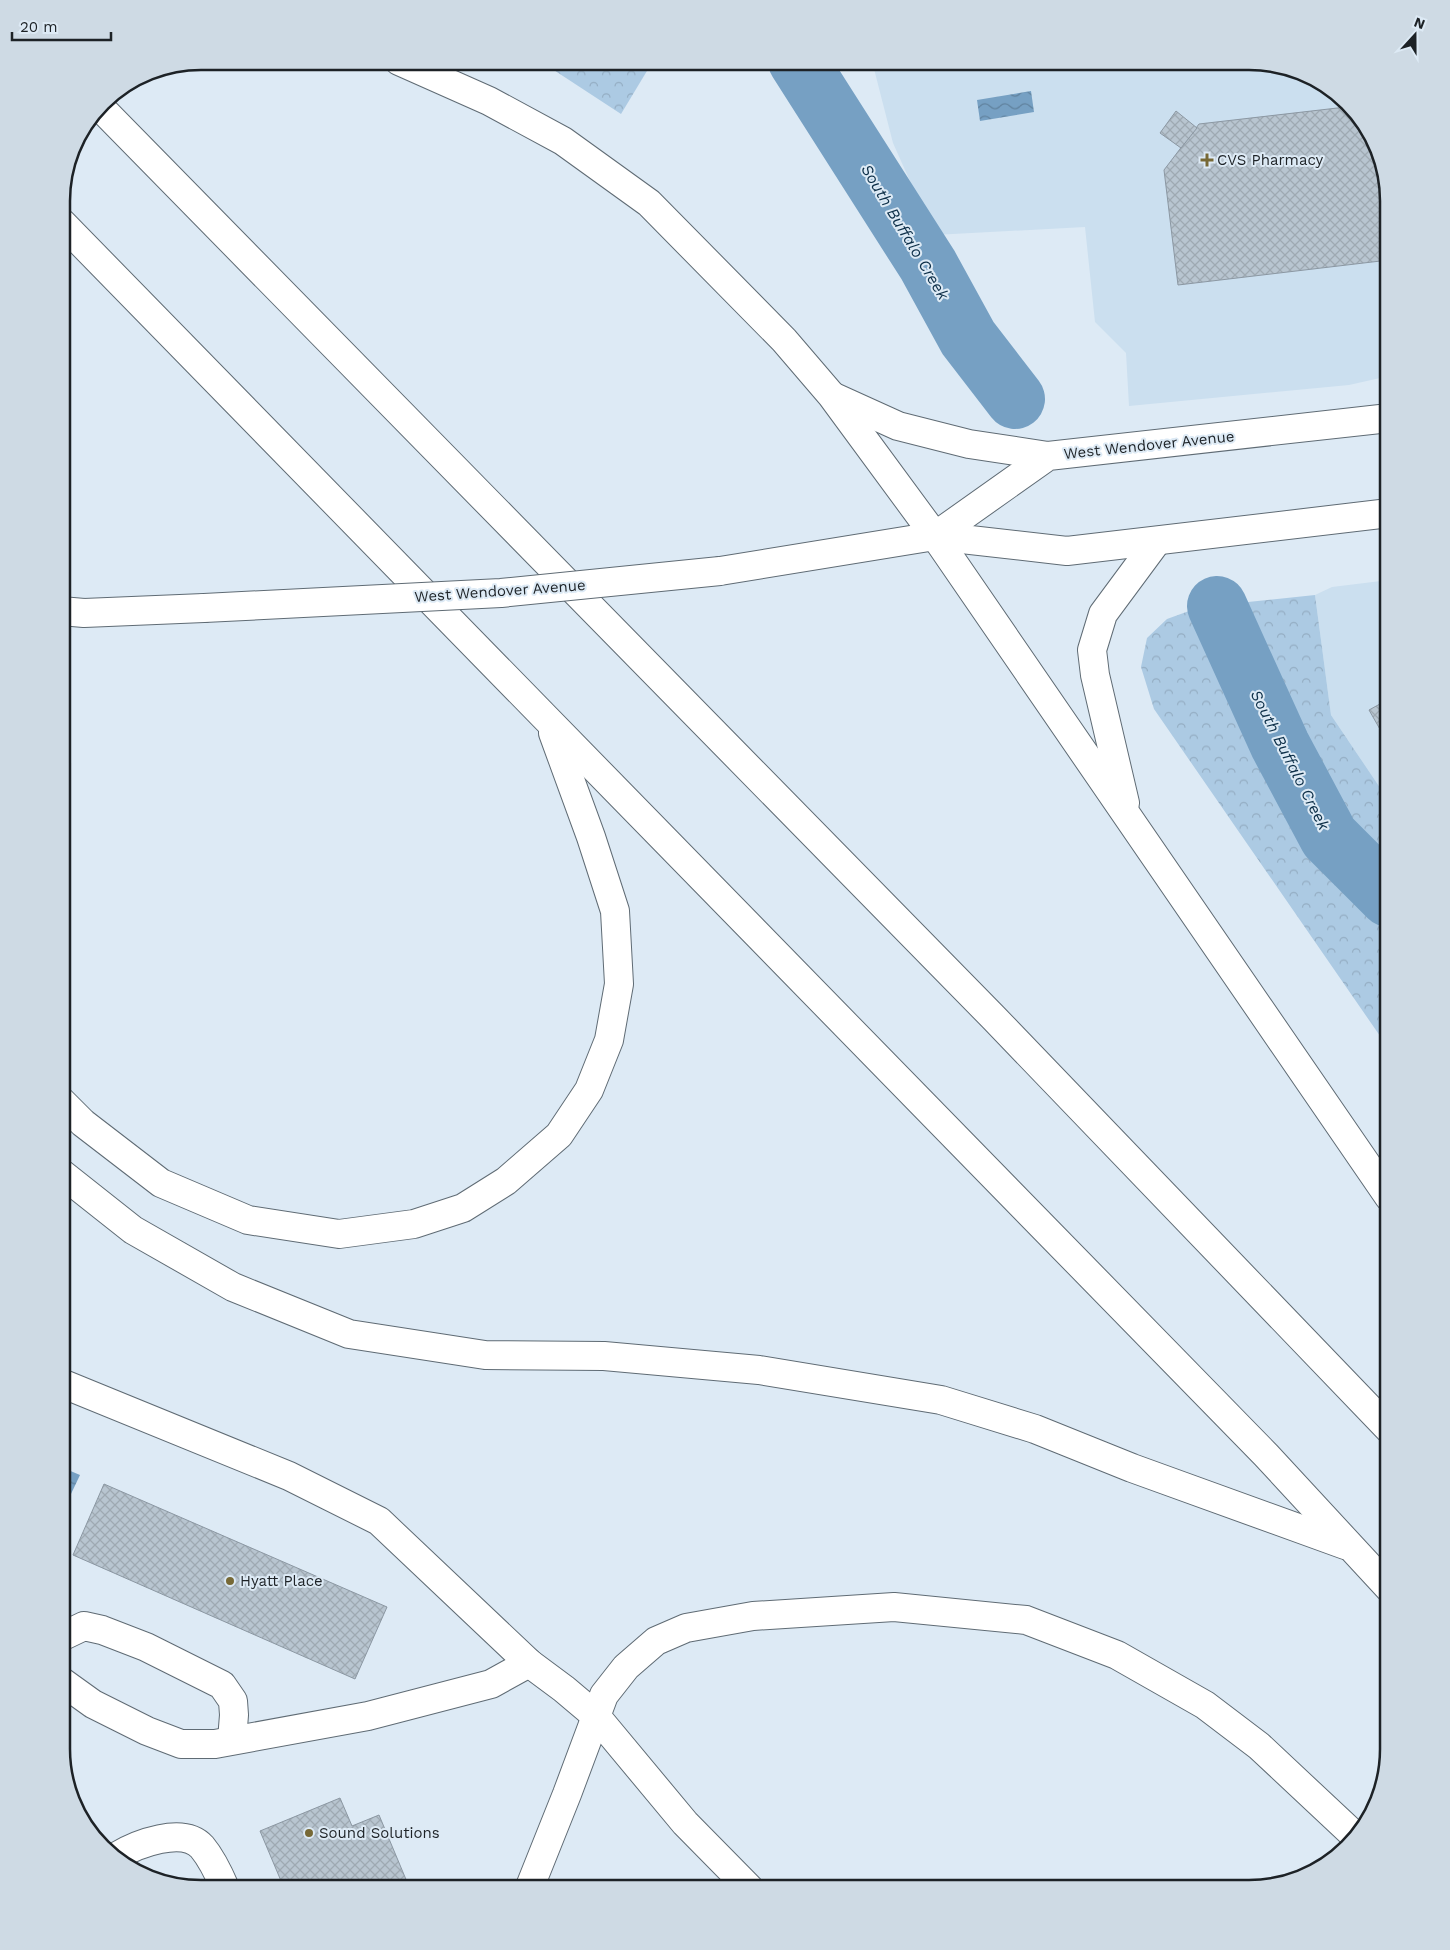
<svg xmlns="http://www.w3.org/2000/svg" width="1450" height="1950" viewBox="0 0 1450 1950" font-family="'Work Sans',sans-serif">
<style>
.built{fill:#cbdfef}
.forest{fill:url(#forest-crowns)}
.water{fill:url(#water-waves)}
.lines{fill:none;stroke-linecap:round;stroke-linejoin:round}
.river{stroke:#76a0c3;stroke-width:60}
.building{fill:url(#building-cross-hatch);stroke:#8b97a2}
.minor-casing{stroke:#5f6b74;stroke-width:30}
.highway-casing{stroke:#5f6b74;stroke-width:30}
.minor{stroke:#fff;stroke-width:28}
.highway{stroke:#fff;stroke-width:28}
.highway-bridge-casing{stroke:#5f6b74;stroke-width:30;stroke-linecap:butt}
.highway-bridge{stroke:#fff;stroke-width:28}
.poi-dot{fill:#776936;stroke:#ddeaf5;stroke-width:2}
.labels{text-anchor:middle;dominant-baseline:central;stroke-width:4;stroke-linejoin:round;paint-order:stroke}
.poi-label{font-size:15px;fill:#1d2226;stroke:#ddeaf5;text-anchor:start}
.street-label{font-size:15px;fill:#1d2226;stroke:#ddeaf5}
.water-label{font-size:16px;font-style:italic;fill:#0d2f48;stroke:#ddeaf5}
.rim{fill:none;stroke:#1d2226;stroke-width:2.5}
</style>
<defs>
<pattern id="forest-crowns" width="20" height="18" patternUnits="userSpaceOnUse" patternTransform="scale(1.25)"><rect width="20" height="18" fill="#accae3"/><path d="M2 6a3 3 0 1 1 6 0M12 15a3 3 0 1 1 6 0" fill="none" stroke="#94adc3"/></pattern>
<pattern id="water-waves" width="16" height="10" patternUnits="userSpaceOnUse" patternTransform="scale(1.25)"><rect width="16" height="10" fill="#76a0c3"/><path d="M0 5q4-4 8 0t8 0" fill="none" stroke="#60829e"/></pattern>
<pattern id="building-cross-hatch" width="8" height="8" patternUnits="userSpaceOnUse" patternTransform="scale(1.25)"><rect width="8" height="8" fill="#b8c5d0"/><path d="M0 0l8 8M0 8l8-8" fill="none" stroke="#9ea9b2"/></pattern>
</defs>
<rect width="100%" height="100%" fill="#ddeaf5"/>
<!-- built -->
<g class="built">
<polygon points="872,61 1258,62 1319,80 1370,131 1389,201 1389,376 1349,385 1129,406 1126,353 1095,322 1085,227 934,235 893,143"/>
<polygon points="1389,580 1389,801 1331,715 1315,595 1332,587"/>
</g>
<!-- forest -->
<g class="forest">
<polygon points="540,61 653,61 621,114"/>
<polygon points="1315,595 1331,715 1389,801 1389,1049 1154,709 1141,667 1147,638 1167,619 1200,607"/>
</g>
<!-- water -->
<g class="water">
<polygon points="1031,91 1034,112 980,121 977,100"/>
<polygon points="61,1467 80,1475 61,1515"/>
</g>
<g class="lines">
<!-- river -->
<g class="river">
<polyline points="798,61 928,265 968,338 1015,399"/>
<polyline points="1217,606 1280,745 1329,837 1389,897"/>
</g>
</g>
<!-- building -->
<g class="building">
<polygon points="1346,107 1370,131 1389,201 1389,260 1178,285 1164,170 1199,124"/>
<polygon points="1176,111 1197,128 1181,148 1160,133"/>
<polygon points="1389,699 1389,745 1369,710"/>
<polygon points="104,1484 387,1607 355,1679 73,1555"/>
<polygon points="340,1798 352,1826 379,1815 410,1889 284,1888 260,1831"/>
</g>
<g class="lines">
<!-- minor casing -->
<g class="minor-casing">
<g id="minor">
<polyline points="61,1383 289,1476 379,1521 529,1663 564,1689 596,1716 685,1823 750,1889"/>
<polyline points="61,1637 84,1626 102,1630 146,1647 222,1685 233,1701 234,1715 232,1740"/>
<polyline points="61,1681 93,1704 147,1731 181,1744 215,1744 368,1716 491,1684 529,1663"/>
<path d="M 117,1856 C 137,1844 183,1826 202,1847 C 212,1859 219,1874 225,1888"/>
<polyline points="529,1889 567,1794 604,1695 626,1667 656,1641 686,1628 753,1616 894,1607 1026,1620 1117,1655 1205,1705 1259,1746 1354,1835"/>
</g>
</g>
<!-- highway casing -->
<g class="highway-casing">
<g id="highway">
<polyline points="399,61 489,101 563,141 649,203 784,340 832,396 935,536 1389,1197"/>
<polyline points="100,107 993,1017 1389,1429"/>
<polyline points="62,223 1266,1455 1389,1588"/>
<polyline points="834,397 898,426 969,444 1048,456"/>
<polyline points="935,536 1048,456 1389,418"/>
<polyline points="720,571 935,536 1067,551 1389,513"/>
<polyline points="61,611 84,613 204,608"/>
<polyline points="1125,803 1095,675 1092,650 1103,614 1157,541"/>
<polyline points="61,1101 83,1123 161,1183 248,1220 339,1234 414,1224 463,1208 506,1181 559,1135 589,1090 609,1040 619,984 615,911 591,837 553,733"/>
<polyline points="61,1173 133,1230 233,1287 349,1334 485,1355 604,1356 759,1370 941,1400 1035,1429 1132,1468 1345,1545"/>
</g>
</g>
<!-- minor -->
<use href="#minor" class="minor"/>
<!-- highway -->
<use href="#highway" class="highway"/>
<!-- highway-bridge casing -->
<g class="highway-bridge-casing">
<polyline id="highway-bridge" points="204,608 501,593 720,571"/>
</g>
<!-- highway-bridge -->
<use href="#highway-bridge" class="highway-bridge"/>
</g>
<!-- markers -->
<g class="poi-dot">
<path d="M1204.5 152.5h5v5h5v5h-5v5h-5v-5h-5v-5h5z"/>
<circle cx="230" cy="1581" r="5"/>
<circle cx="309" cy="1833" r="5"/>
</g>
<g class="labels">
<!-- poi labels -->
<g class="poi-label">
<text x="1217" y="160">CVS Pharmacy</text>
<text x="240" y="1581">Hyatt Place</text>
<text x="319" y="1833">Sound Solutions</text>
</g>
<!-- street labels -->
<g class="street-label">
<text transform="translate(1149 445) rotate(-6)">West Wendover Avenue</text>
<text transform="translate(500 591) rotate(-4)">West Wendover Avenue</text>
</g>
<!-- water labels -->
<g class="water-label">
<text transform="translate(905 232) rotate(59)">South Buffalo Creek</text>
<text transform="translate(1290 760) rotate(63)">South Buffalo Creek</text>
</g>
</g>
<!-- crop -->
<path d="M0 0H1450V1950H0ZM201 70H1249A131 131 0 0 1 1380 201V1749A131 131 0 0 1 1249 1880H201A131 131 0 0 1 70 1749V201A131 131 0 0 1 201 70Z" fill="#cedae4" fill-rule="evenodd"/>
<path class="rim" d="M201 70H1249A131 131 0 0 1 1380 201V1749A131 131 0 0 1 1249 1880H201A131 131 0 0 1 70 1749V201A131 131 0 0 1 201 70Z"/>
<!-- north arrow -->
<g transform="translate(1415 35) rotate(21)" stroke="#ddeaf5" stroke-width="4" paint-order="stroke">
<path d="M0-4L9 19L0 12L-9 19Z" fill="#1d2226"/>
<text y="-8" font-size="14" font-weight="bold" text-anchor="middle" fill="#1d2226">N</text>
</g>
<!-- scale -->
<path d="M12 32v8h99v-8" fill="none" stroke="#1d2226" stroke-width="2.5"/>
<text x="20" y="32" font-size="15" fill="#1d2226" stroke="#ddeaf5" stroke-width="4" paint-order="stroke">20 m</text>
</svg>
